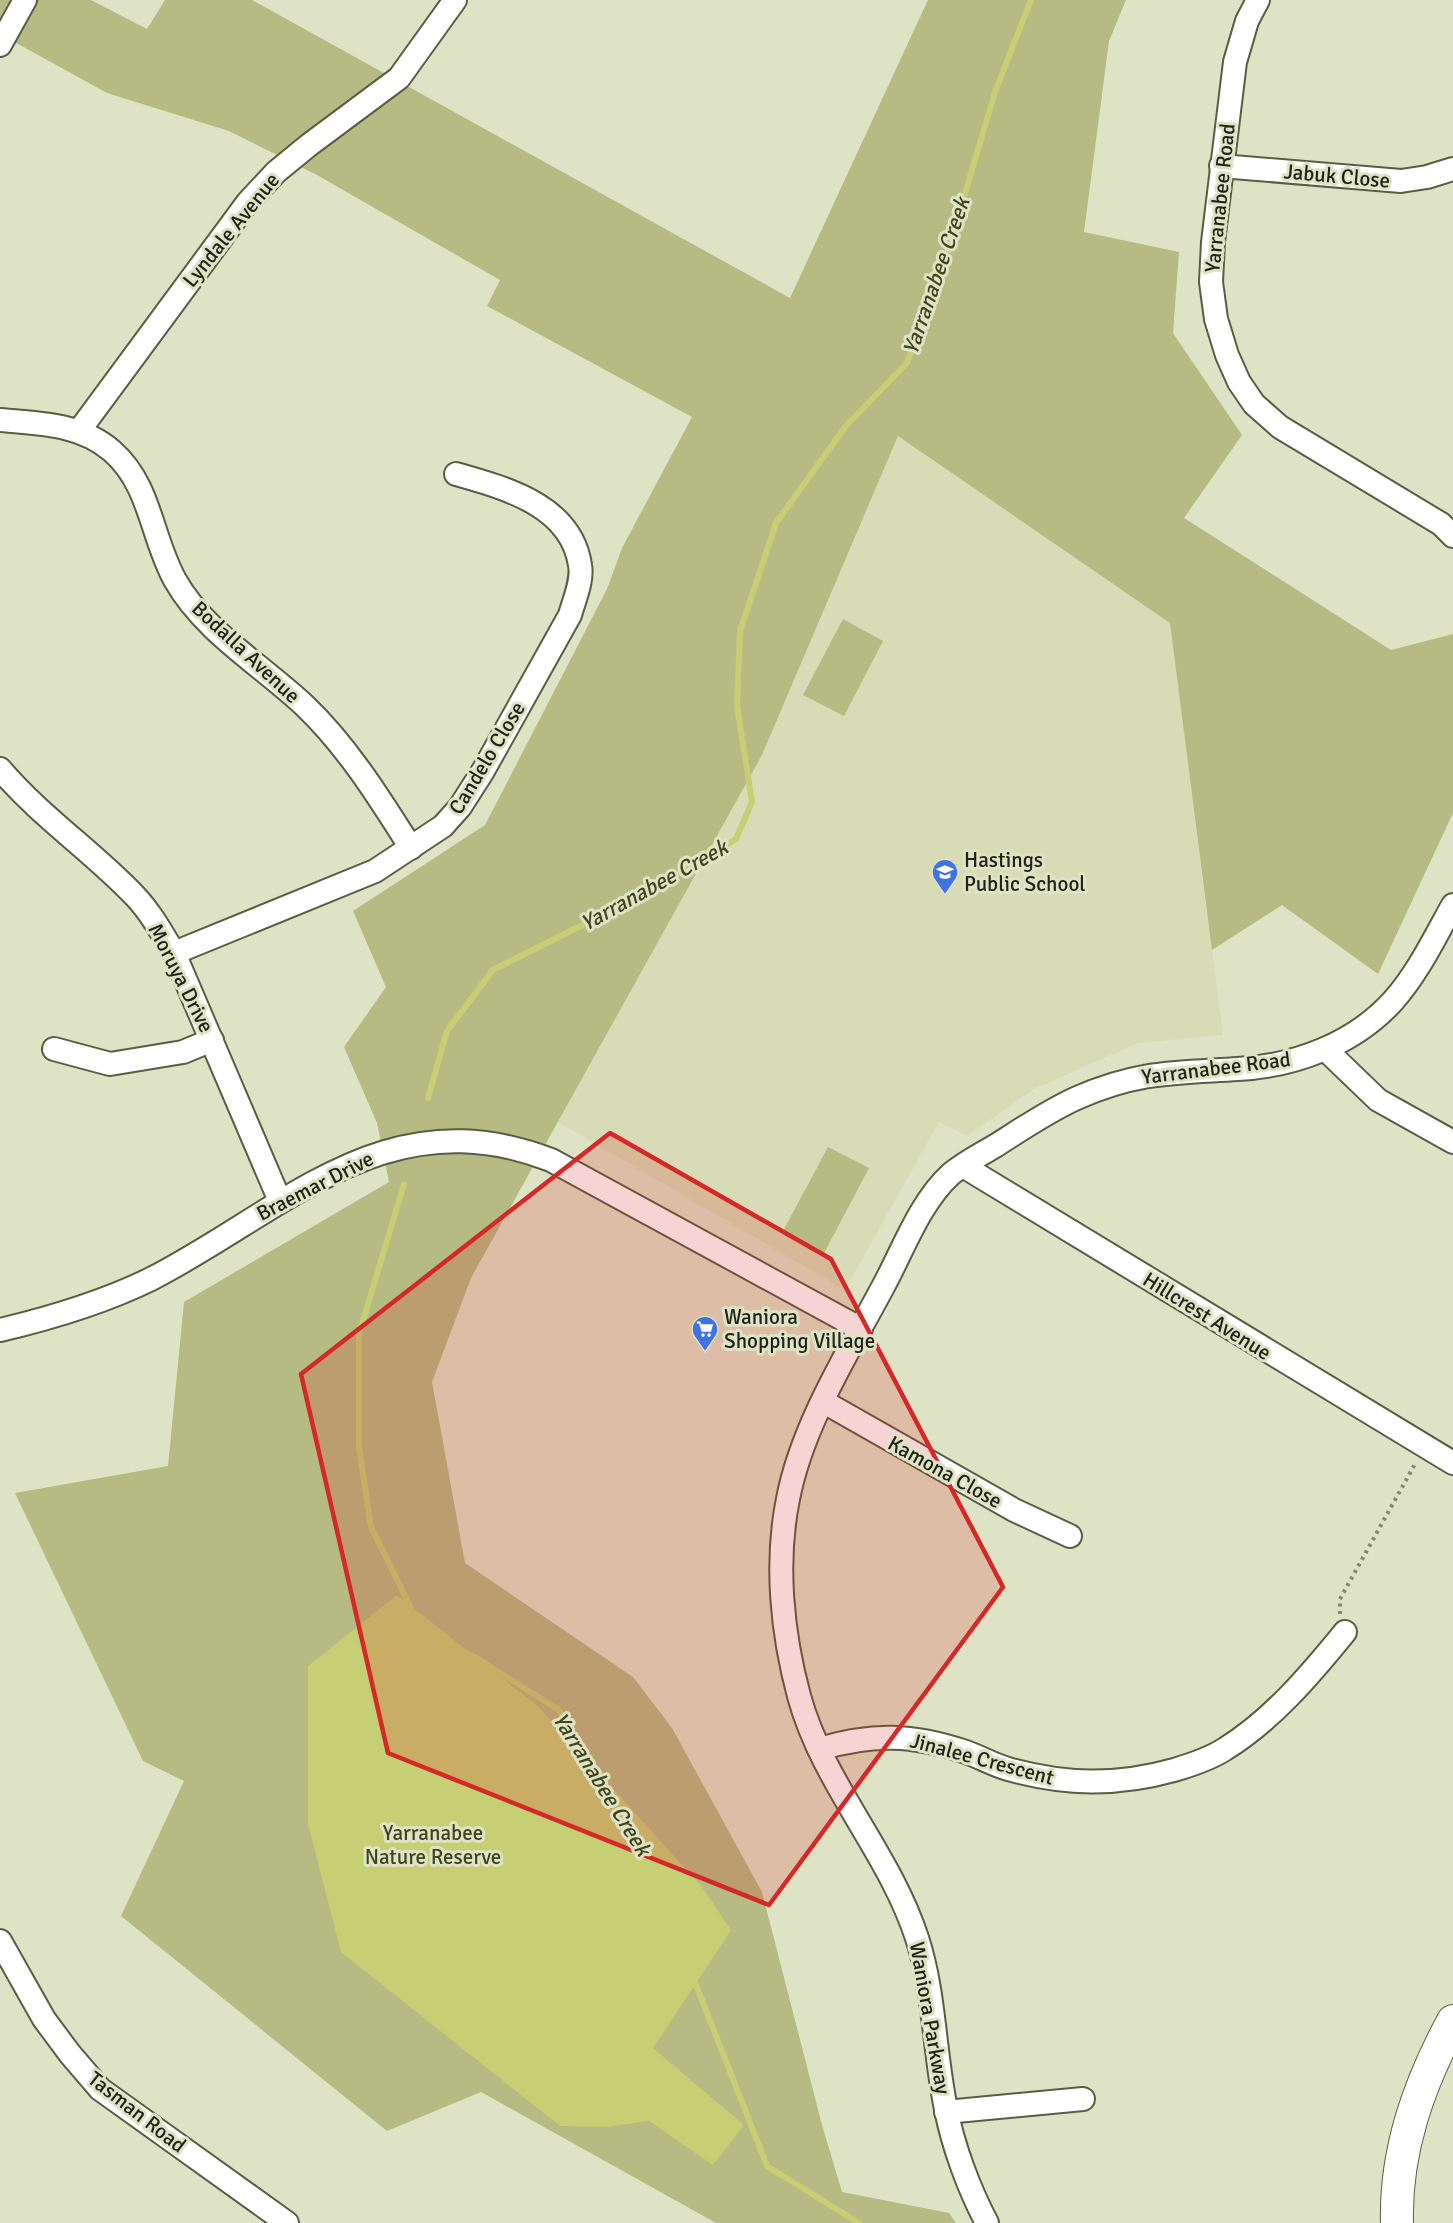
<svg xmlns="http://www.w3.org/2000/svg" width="1453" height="2223" viewBox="0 0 1453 2223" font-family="Signika,sans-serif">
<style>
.built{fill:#d7dcb6}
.green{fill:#b5bb82}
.water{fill:#c6cf73}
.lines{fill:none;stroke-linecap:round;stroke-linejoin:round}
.stream{stroke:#c6cf73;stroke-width:6}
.minor-casing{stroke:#5a5d43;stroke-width:26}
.secondary-casing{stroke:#5a5d43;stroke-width:34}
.path{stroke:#848772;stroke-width:4;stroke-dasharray:3 4.5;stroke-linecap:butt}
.minor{stroke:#fff;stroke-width:22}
.secondary{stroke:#fff;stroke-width:32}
.marked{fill:#d62828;fill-opacity:0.2;stroke:#d62828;stroke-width:4.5;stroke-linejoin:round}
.labels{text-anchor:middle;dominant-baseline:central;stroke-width:6;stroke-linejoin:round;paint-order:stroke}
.street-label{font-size:21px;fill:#212318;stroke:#dfe3c5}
.poi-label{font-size:21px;fill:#212318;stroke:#dfe3c5;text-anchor:start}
.park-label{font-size:21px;fill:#3f421b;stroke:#dfe3c5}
.water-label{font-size:22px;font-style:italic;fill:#42451e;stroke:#dfe3c5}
</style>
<rect width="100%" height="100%" fill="#dfe3c5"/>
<!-- built -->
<polygon class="built" points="898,436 1170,623 1223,1035 1138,1043 1034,1089 967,1136 939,1122 845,1290 558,1122 762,755"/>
<!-- green -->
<g class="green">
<polygon points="0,0 91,0 147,29 165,0 252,0 790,298 928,0 1126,0 1109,41 1084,232 1179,252 1173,333 1242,435 1184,518 1391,650 1453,634 1453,813 1378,974 1282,905 1212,950 1170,623 898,436 762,755 471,1278 432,1382 465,1563 633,1677 672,1728 762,1892 822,2125 842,2192 949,2213 956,2223 716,2223 481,2092 387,2131 121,1916 184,1781 143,1761 15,1493 168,1466 184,1302 389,1182 377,1123 344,1047 386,987 353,911 485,825 607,589 622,548 692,417 487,306 500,280 317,175 229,131 107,93 0,34"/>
<polygon points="843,619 883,641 844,716 803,695"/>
<polygon points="828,1147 869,1168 823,1255 782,1233"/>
</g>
<!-- water -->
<polygon class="water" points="397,1595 539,1707 702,1887 731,1930 653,2048 744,2125 713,2165 649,2121 606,2127 560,2126 341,1952 308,1824 308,1666"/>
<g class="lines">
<!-- stream -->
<g class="stream">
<polyline points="428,1098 447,1031 493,970 646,893 736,839 752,802 737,706 740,631 776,523 845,427 907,363 946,258 995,92 1031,0"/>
<polyline points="404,1184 359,1334 359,1447 371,1527 413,1612"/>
<polyline points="473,1656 559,1710 596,1772"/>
<polyline points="693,1977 767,2166 859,2223"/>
</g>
<!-- minor casing -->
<g class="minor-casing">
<g id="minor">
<polyline points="1258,0 1247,21 1235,62 1213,242 1211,282 1216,319 1227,355 1239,382 1254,404 1280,427 1441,524 1453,536"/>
<polyline points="0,45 25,0"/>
<polyline points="1221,166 1401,181 1427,177 1453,169"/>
<path d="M 0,420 C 39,423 81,424 112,451 C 151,485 151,537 175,580 C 204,632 263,666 305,706 C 347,746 380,799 411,848"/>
<polyline points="79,431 248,202 276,172 309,145 399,78 455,0"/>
<path d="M 0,769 C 41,817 92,851 135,896 C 151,913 162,933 174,953 L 280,1201"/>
<path d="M 174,953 L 375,871 L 443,826 L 460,807 L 483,771 L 570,615 C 574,600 583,581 580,565 C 571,505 505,488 456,474"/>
<polyline points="54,1049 110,1064 183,1052 212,1040"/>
<polyline points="1325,1049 1378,1100 1453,1142"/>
<polyline points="963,1166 1453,1463"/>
<path d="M 0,1330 C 51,1318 104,1302 151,1279 C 286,1210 385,1096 551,1160 L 861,1329"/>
<polyline points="824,1402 1014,1510 1070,1536"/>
<path d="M 819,1749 C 873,1733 912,1734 966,1752 C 980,1757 994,1765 1008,1769 C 1065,1785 1117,1786 1174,1770 C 1191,1765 1210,1759 1225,1749 C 1272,1720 1310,1675 1345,1632"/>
<polyline points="0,1941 44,2019 70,2054 100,2089 287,2223"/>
<polyline points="946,2112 1083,2099"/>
<path d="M 987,2223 C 969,2189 953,2146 946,2109 C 934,2052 935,1993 917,1938 C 889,1852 823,1784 799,1696 C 782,1633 775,1563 788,1499 C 802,1425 849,1351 884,1285 C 903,1250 920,1202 951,1174 C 964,1163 980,1155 995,1146 C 1022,1129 1048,1111 1077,1098 C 1138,1071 1175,1073 1238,1069 C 1295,1066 1354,1044 1393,1001 C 1418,973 1435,937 1453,905"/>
</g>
</g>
<!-- secondary casing -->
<g class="secondary-casing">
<path id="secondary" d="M 1397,2223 C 1395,2151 1419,2084 1453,2021"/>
</g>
<!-- path -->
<polyline class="path" points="1340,1614 1340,1599 1415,1464"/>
<!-- minor -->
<use href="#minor" class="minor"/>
<!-- secondary -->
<use href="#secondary" class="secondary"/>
</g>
<!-- marked area -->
<path class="marked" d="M 610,1133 L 831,1259 L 1003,1587 L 769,1905 L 388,1753 L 301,1374 Z"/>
<!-- icons -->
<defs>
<g id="school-pin" transform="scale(1.35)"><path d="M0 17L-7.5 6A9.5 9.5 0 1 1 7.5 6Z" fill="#3f73e3" stroke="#dfe3c5"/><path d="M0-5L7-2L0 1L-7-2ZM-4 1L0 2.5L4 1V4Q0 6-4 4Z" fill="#fff"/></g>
<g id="supermarket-pin" transform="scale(1.35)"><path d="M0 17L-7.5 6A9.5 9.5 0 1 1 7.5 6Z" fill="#3f73e3" stroke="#dfe3c5"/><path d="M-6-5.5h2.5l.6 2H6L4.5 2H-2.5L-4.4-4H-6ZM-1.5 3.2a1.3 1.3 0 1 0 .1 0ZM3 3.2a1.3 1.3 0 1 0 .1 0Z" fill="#fff"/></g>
</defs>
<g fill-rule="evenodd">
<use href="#school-pin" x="945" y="872"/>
<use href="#supermarket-pin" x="705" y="1329"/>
</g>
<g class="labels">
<!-- street labels -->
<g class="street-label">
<text transform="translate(1337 176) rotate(5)">Jabuk Close</text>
<text transform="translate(1220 198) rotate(-84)">Yarranabee Road</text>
<text transform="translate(231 230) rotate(-51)">Lyndale Avenue</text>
<text transform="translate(246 652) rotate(43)">Bodalla Avenue</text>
<text transform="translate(487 758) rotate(-59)">Candelo Close</text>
<text transform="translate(181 978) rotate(63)">Moruya Drive</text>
<text transform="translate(1216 1068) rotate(-7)">Yarranabee Road</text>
<text transform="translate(315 1186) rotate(-27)">Braemar Drive</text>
<text transform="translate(1207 1316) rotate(32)">Hillcrest Avenue</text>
<text transform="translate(945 1472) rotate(29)">Kamona Close</text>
<text transform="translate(982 1759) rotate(15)">Jinalee Crescent</text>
<text transform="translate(930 2018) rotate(80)">Waniora Parkway</text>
<text transform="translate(137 2112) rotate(38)">Tasman Road</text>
</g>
<!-- poi labels -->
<g class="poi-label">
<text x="964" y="860">Hastings<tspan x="964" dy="24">Public School</tspan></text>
<text x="724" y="1317">Waniora<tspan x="724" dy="24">Shopping Village</tspan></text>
</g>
<!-- park labels -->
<g class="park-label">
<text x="433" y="1833">Yarranabee<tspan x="433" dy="24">Nature Reserve</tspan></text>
</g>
<!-- water labels -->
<g class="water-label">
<text transform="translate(936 276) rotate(-71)">Yarranabee Creek</text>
<text transform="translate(654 885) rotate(-29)">Yarranabee Creek</text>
<text transform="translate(602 1784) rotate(58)">Yarranabee Creek</text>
</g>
</g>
</svg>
